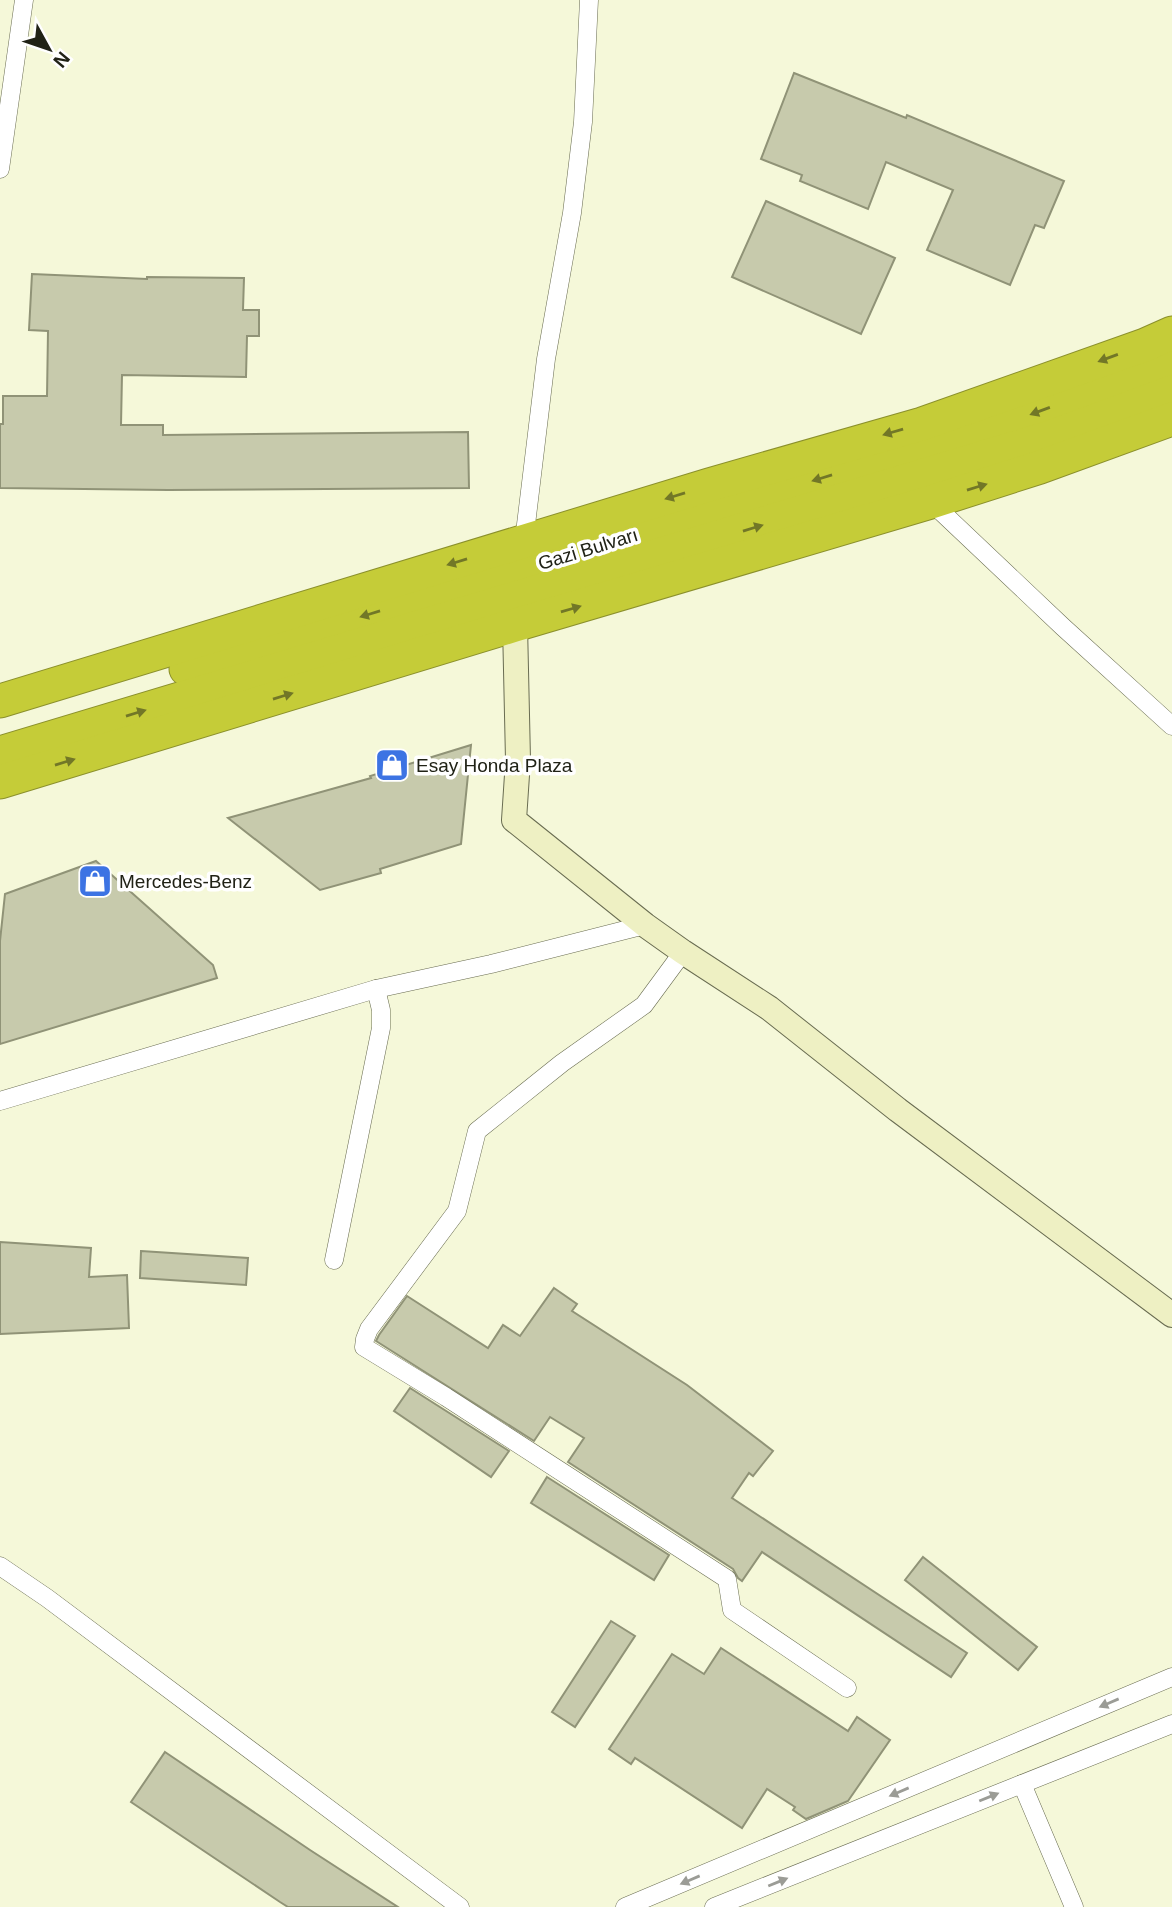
<svg xmlns="http://www.w3.org/2000/svg" width="1172" height="1907" viewBox="0 0 1172 1907" font-family="Helvetica,sans-serif">
<style>
.building{fill:#c7caac;stroke:#909377;stroke-width:2}
.lines{fill:none;stroke-linecap:round;stroke-linejoin:round}
.street-casing{stroke:#696c51;stroke-width:19}
.secondary-casing{stroke:#696c51;stroke-width:26}
.highway-casing{stroke:#8b902c;stroke-width:35}
.street{stroke:#fff;stroke-width:18}
.secondary{stroke:#eef0c3;stroke-width:24}
.highway{stroke:#c5cc38;stroke-width:33}
.oneway{fill:#727727}
.oneway2{fill:#9b9c96}
.labels{text-anchor:middle;dominant-baseline:central;stroke-width:7;stroke-linejoin:round;paint-order:stroke}
.street-label{font-size:19px;fill:#202216;stroke:#fff}
.poi-label{font-size:19px;fill:#202216;stroke:#fff;text-anchor:start}
</style>
<rect width="100%" height="100%" fill="#f5f8d9"/>
<!-- building -->
<g class="building">
<polygon points="794,73 906,118 907,115 1064,181 1044,228 1035,225 1010,285 927,250 953,190 886,162 868,209 800,181 802,175 761,159"/>
<polygon points="766,201 895,258 861,334 732,277"/>
<polygon points="32,274 147,279 147,277 244,278 243,310 259,310 259,336 247,336 246,377 122,375 121,425 163,425 163,435 468,432 469,488 168,490 0,488 0,424 3,424 3,396 47,396 48,331 29,330"/>
<polygon points="471,745 461,844 380,869 381,873 320,890 228,818 371,778 370,776"/>
<polygon points="96,861 213,965 217,978 0,1044 0,941 5,894"/>
<polygon points="0,1242 91,1248 89,1277 127,1275 129,1328 0,1334"/>
<polygon points="141,1251 248,1258 246,1285 140,1278"/>
<polygon points="554,1288 577,1304 572,1311 687,1385 773,1451 753,1476 749,1473 732,1498 967,1653 951,1677 762,1552 742,1581 738,1578 733,1569 568,1462 584,1438 550,1417 534,1441 376,1341 379,1335 407,1296 488,1348 503,1325 520,1336"/>
<polygon points="410,1388 509,1451 491,1477 394,1411"/>
<polygon points="547,1477 669,1555 654,1580 531,1503"/>
<polygon points="923,1557 1037,1647 1018,1670 905,1580"/>
<polygon points="611,1621 635,1636 575,1727 552,1712"/>
<polygon points="721,1648 848,1731 857,1717 890,1740 848,1801 806,1819 793,1810 795,1807 767,1789 742,1828 635,1758 631,1764 609,1749 672,1654 704,1674"/>
<polygon points="165,1752 310,1850 398,1907 288,1907 280,1902 131,1802"/>
</g>
<g class="lines">
<!-- street casing -->
<g class="street-casing">
<g id="street">
<polyline points="0,169 24,0"/>
<polyline points="931,502 1063,627 1172,726"/>
<polyline points="525,546 524,541 546,359 572,213 583,122 589,0"/>
<polyline points="683,952 644,1005 562,1063 477,1131 457,1211 369,1329 365,1339 364,1347 446,1397 727,1579 732,1610 847,1688"/>
<polyline points="0,1101 376,989 491,964 645,925"/>
<polyline points="334,1260 381,1028 381,1010 376,989"/>
<polyline points="0,1566 47,1598 460,1907"/>
<polyline points="1022,1784 1074,1907"/>
<polyline points="625,1907 1172,1677"/>
<polyline points="714,1907 1172,1724"/>
</g>
</g>
<!-- secondary casing -->
<g class="secondary-casing">
<polyline id="secondary" points="515,625 518,760 514,820 645,925 683,952 769,1008 898,1110 1172,1315"/>
</g>
<!-- highway casing -->
<g class="highway-casing">
<g id="highway">
<polyline points="186,669 668,525 1036,413 1172,361"/>
<polyline points="0,701 709,485 922,424 1145,345 1172,333"/>
<polyline points="0,753 1050,437 1172,392"/>
<polyline points="0,782 515,625 931,502 1040,467 1172,419"/>
</g>
</g>
<!-- street -->
<use href="#street" class="street"/>
<!-- secondary -->
<use href="#secondary" class="secondary"/>
<!-- highway -->
<use href="#highway" class="highway"/>
</g>
<!-- one-way arrows -->
<defs><path id="oneway-solid" d="M-6-.8H1V-3.2L6.5 0L1 3.2V.8H-6Z" transform="scale(1.75)"/></defs>
<g class="oneway">
<use href="#oneway-solid" transform="translate(1108 358) rotate(160)"/>
<use href="#oneway-solid" transform="translate(1040 411) rotate(160)"/>
<use href="#oneway-solid" transform="translate(893 432) rotate(164)"/>
<use href="#oneway-solid" transform="translate(822 478) rotate(163)"/>
<use href="#oneway-solid" transform="translate(977 487) rotate(-17)"/>
<use href="#oneway-solid" transform="translate(675 496) rotate(163)"/>
<use href="#oneway-solid" transform="translate(753 528) rotate(-17)"/>
<use href="#oneway-solid" transform="translate(457 562) rotate(163)"/>
<use href="#oneway-solid" transform="translate(571 609) rotate(-16)"/>
<use href="#oneway-solid" transform="translate(370 614) rotate(163)"/>
<use href="#oneway-solid" transform="translate(283 696) rotate(-17)"/>
<use href="#oneway-solid" transform="translate(136 713) rotate(-17)"/>
<use href="#oneway-solid" transform="translate(65 762) rotate(-17)"/>
</g>
<g class="oneway2">
<use href="#oneway-solid" transform="translate(1109 1703) rotate(157)"/>
<use href="#oneway-solid" transform="translate(899 1792) rotate(157)"/>
<use href="#oneway-solid" transform="translate(989 1797) rotate(-22)"/>
<use href="#oneway-solid" transform="translate(690 1880) rotate(157)"/>
<use href="#oneway-solid" transform="translate(778 1882) rotate(-22)"/>
</g>
<!-- icons -->
<defs>
<g id="shop-square" transform="scale(1.75)"><rect x="-9" y="-9" width="18" height="18" rx="4" fill="#3c73e3" stroke="#fff"/><path d="M-5-2.5h2.3a2.7 3.5 0 0 1 5.4 0H5L5.5 6h-11ZM-1.5-2.5h3a1.5 2.3 0 0 0-3 0Z" fill="#fff"/></g>
</defs>
<g fill-rule="evenodd">
<use href="#shop-square" x="392" y="765"/>
<use href="#shop-square" x="95" y="881"/>
</g>
<g class="labels">
<!-- street labels -->
<g class="street-label">
<text transform="translate(588 549) rotate(-17)">Gazi Bulvarı</text>
</g>
<!-- poi labels -->
<g class="poi-label">
<text x="416" y="765">Esay Honda Plaza</text>
<text x="119" y="881">Mercedes-Benz</text>
</g>
</g>
<!-- north arrow -->
<g transform="translate(49 49) rotate(130)" stroke="#ffffff" stroke-width="5" paint-order="stroke">
<path d="M0-5L12 26L0 18L-12 26Z" fill="#202216"/>
<text y="-10" font-size="19" font-weight="bold" text-anchor="middle" fill="#202216">N</text>
</g>
</svg>
